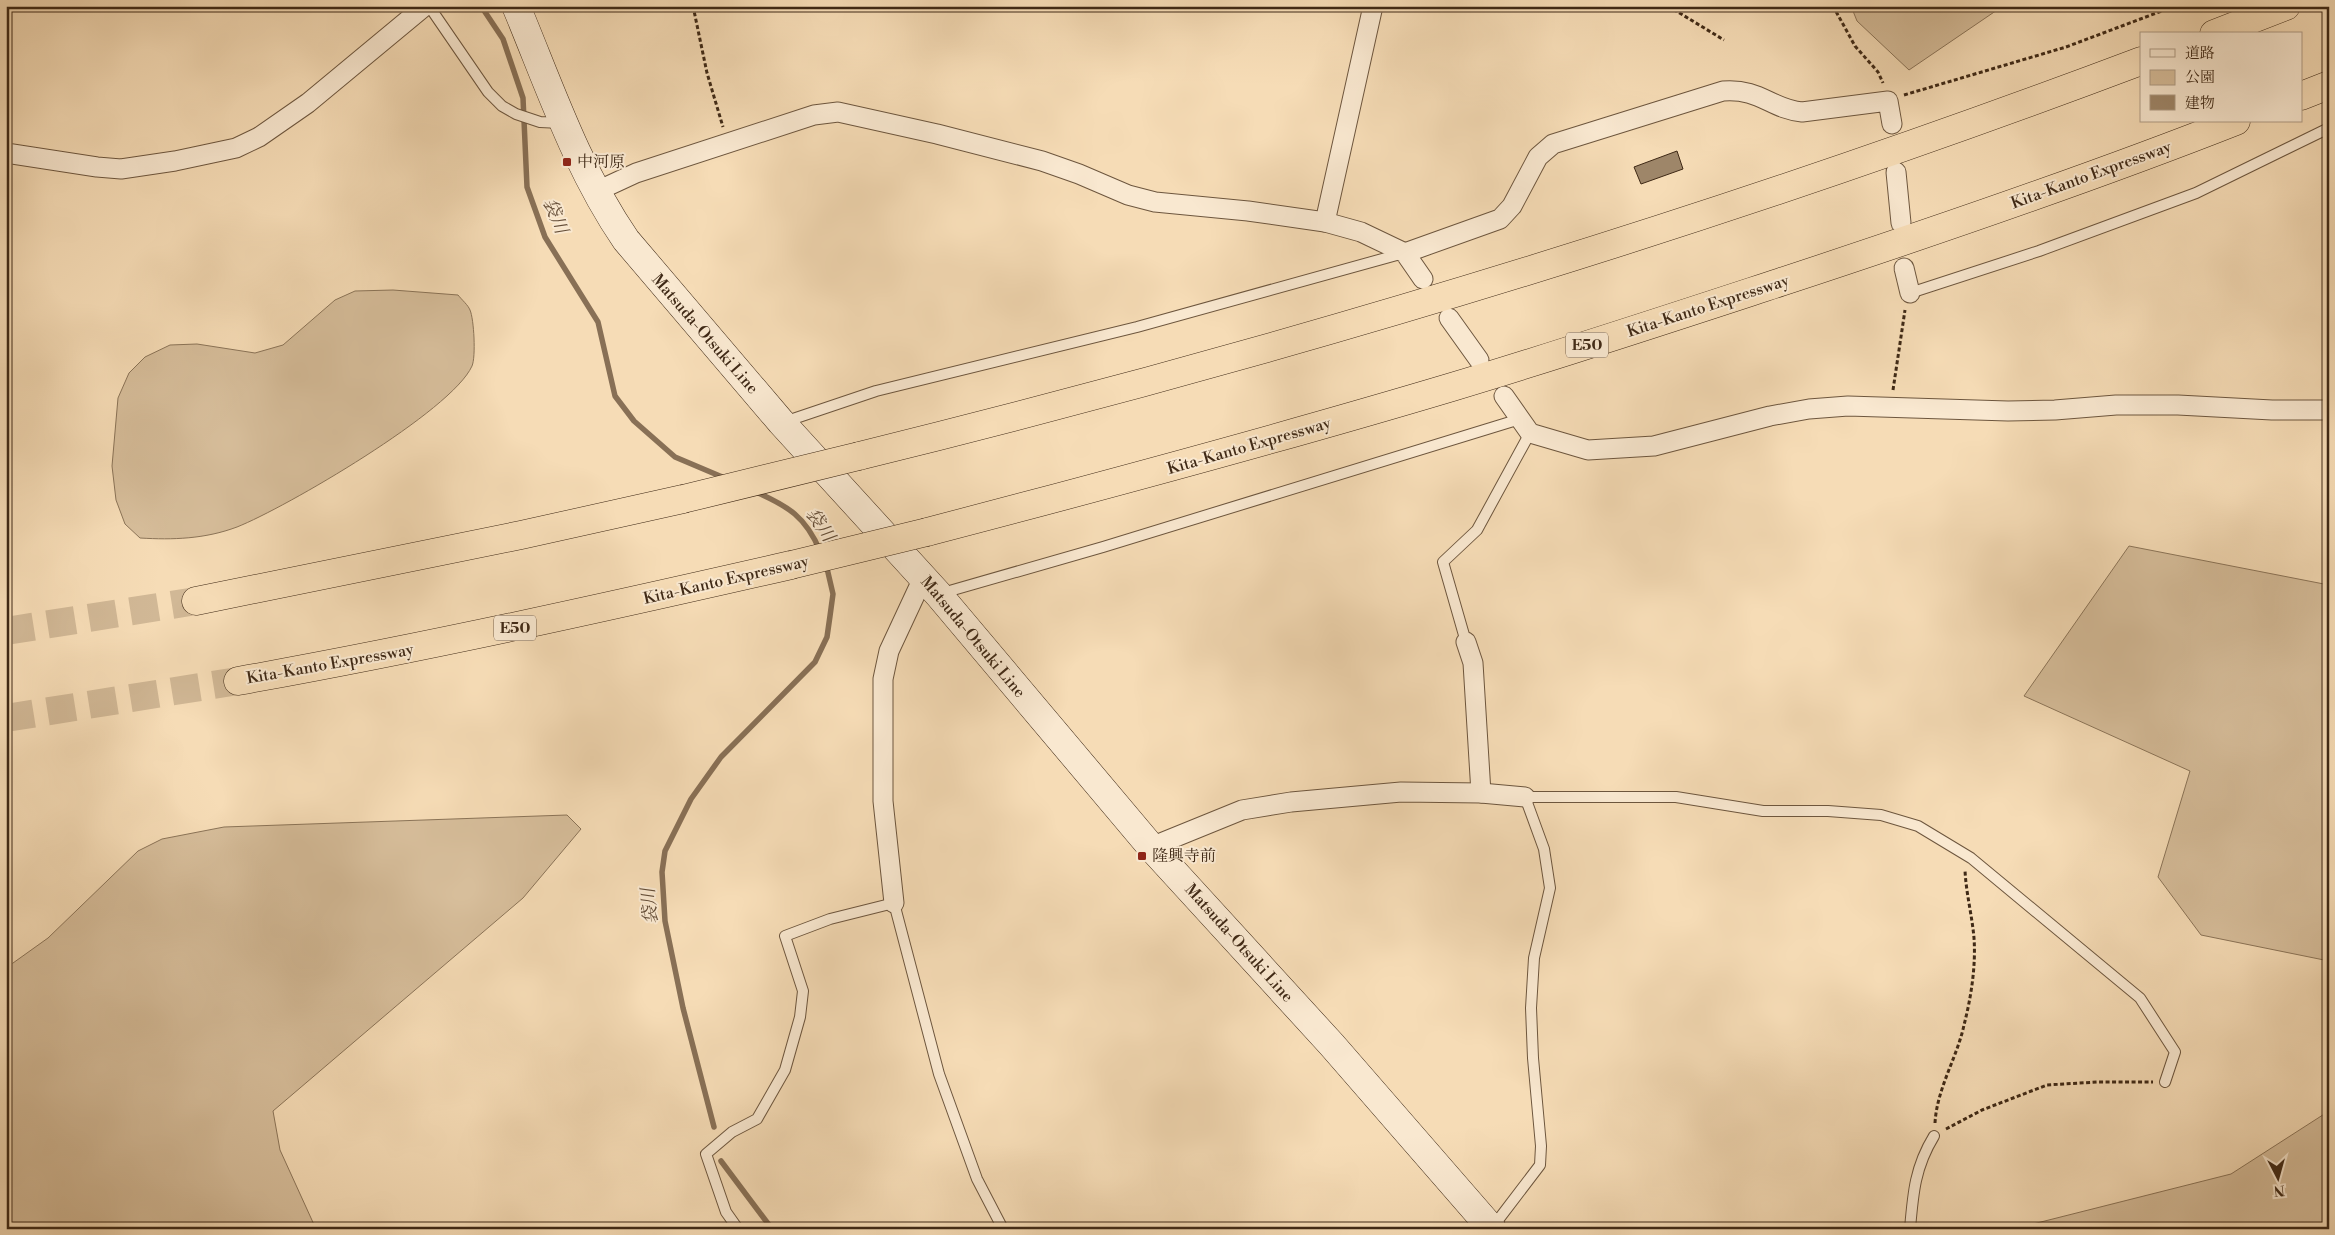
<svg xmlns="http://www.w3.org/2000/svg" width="2335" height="1235" viewBox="0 0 2335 1235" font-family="'Libre Bodoni','Noto Serif JP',serif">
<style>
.green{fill:#d7be9b;stroke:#8b7458}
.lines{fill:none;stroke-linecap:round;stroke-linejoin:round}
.stream{stroke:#887056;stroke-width:5.5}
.building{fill:#9e8669;stroke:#3f2916}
.motorway-tunnel{stroke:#d1b896;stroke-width:28;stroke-dasharray:28 14;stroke-linecap:butt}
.service-casing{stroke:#6d563e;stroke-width:12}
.minor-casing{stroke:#6d563e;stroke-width:21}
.secondary-casing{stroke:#3f2916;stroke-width:29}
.motorway-casing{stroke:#3f2916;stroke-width:29}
.path{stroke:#3f2916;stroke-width:3;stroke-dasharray:4 2.5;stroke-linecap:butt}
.service{stroke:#f9e8d0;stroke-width:10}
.minor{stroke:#f9e8d0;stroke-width:19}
.secondary{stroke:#f9e8d0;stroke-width:28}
.motorway{stroke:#f6dcb6;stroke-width:28}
.motorway-bridge-casing{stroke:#3f2916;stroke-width:29;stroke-linecap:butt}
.motorway-bridge{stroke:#f6dcb6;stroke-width:28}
.poi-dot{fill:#8f2418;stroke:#f9e8d0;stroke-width:2}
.labels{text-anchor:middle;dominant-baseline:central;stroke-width:4;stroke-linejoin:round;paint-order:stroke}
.shield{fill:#f9e8d0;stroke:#77624e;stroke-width:1}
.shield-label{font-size:15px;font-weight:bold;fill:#3f2916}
.poi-label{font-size:16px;fill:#3f2916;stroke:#f9e8d0;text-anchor:start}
.street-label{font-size:16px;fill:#3f2916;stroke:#f9e8d0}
.water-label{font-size:18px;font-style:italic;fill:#634c36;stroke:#f9e8d0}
</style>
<rect width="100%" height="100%" fill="#f6dcb6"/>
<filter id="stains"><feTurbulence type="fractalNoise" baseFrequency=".004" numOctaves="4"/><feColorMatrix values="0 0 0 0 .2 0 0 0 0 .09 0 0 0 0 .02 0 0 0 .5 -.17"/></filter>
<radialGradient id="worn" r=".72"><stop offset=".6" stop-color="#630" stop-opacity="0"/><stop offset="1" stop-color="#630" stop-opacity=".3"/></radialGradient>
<!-- green -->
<g class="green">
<polygon points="1851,6 2003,6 1909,70 1857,21"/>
<path d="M 393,290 L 458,295 C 462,300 468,305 470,310 C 474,319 476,357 472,366 C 452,411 285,508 237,527 C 205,539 173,540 140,538 L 125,524 L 116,500 L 112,466 L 118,398 L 129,373 L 145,357 L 170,345 L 197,344 L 255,353 L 283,345 L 335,300 L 355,291 Z"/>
<polygon points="2129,546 2329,585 2329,961 2201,935 2158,877 2190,771 2024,696"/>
<polygon points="567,815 581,829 523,898 273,1111 280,1150 316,1229 6,1229 6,968 48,938 138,851 162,839 224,827"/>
<polygon points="2329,1111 2329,1229 2023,1229 2025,1226 2231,1174"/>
</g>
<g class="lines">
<!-- stream -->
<g class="stream">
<polyline points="481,6 503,39 523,98 527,187 545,237 598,322 615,396 634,421 675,457 727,479"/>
<path d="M 756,492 C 788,506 806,517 820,551"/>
<polyline points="714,1127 683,1008 665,921 662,872 665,851 691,799 721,757 815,662 827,637 830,616 833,594 826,564"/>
<polyline points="721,1161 772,1229"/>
</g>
</g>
<!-- building -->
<polygon class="building" points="1677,151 1683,169 1641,184 1634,167"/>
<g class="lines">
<!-- motorway-tunnel -->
<g class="motorway-tunnel">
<polyline points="6,631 196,601"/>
<polyline points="6,718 238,681"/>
</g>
<!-- service casing -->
<g class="service-casing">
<g id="service">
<polyline points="429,6 488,92 502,106 516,114 540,122 561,123"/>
<polyline points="1910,293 2039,251 2196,193 2329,128"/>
<polyline points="784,422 876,391 1137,327 1404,253"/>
<polyline points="939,594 1103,547 1520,419"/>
<polyline points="1466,642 1443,562 1477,530 1530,433"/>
<polyline points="1492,1228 1540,1165 1541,1146 1533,1058 1531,1008 1534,958 1550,888 1544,849 1525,797 1676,797 1763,811 1828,811 1881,815 1918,826 1971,858 2140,998 2175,1052 2165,1082"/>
<polyline points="738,1229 726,1212 706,1154 732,1132 757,1119 785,1070 800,1017 803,991 785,936 830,919 894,903 939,1074 977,1179 1003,1229"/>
<path d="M 1910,1229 C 1913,1193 1915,1167 1934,1136"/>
</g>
</g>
<!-- minor casing -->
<g class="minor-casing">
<g id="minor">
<polyline points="6,153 97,167 121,169 175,161 236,148 259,137 308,103 425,6"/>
<polyline points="1896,172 1901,223"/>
<polyline points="595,192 636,173 814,115 838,112 937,134 1042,161 1079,174 1128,195 1155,202 1248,211 1325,222 1361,232 1405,253 1423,279"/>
<polyline points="1325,222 1373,6"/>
<path d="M 1405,253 L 1500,219 L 1512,206 L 1538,157 L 1553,144 L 1723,91 C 1760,88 1771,109 1802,112 L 1888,101 L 1892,124"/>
<polyline points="1904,268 1910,293"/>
<polyline points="1449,318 1479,360"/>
<polyline points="1504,396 1530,433 1588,450 1654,446 1770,416 1809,409 1848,406 2008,411 2055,410 2116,405 2178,405 2272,410 2329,410"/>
<polyline points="1466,642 1473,663 1481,793"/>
<polyline points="1151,847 1242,810 1291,802 1401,792 1481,793 1525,797"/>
<polyline points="894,903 883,801 883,679 889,651 923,578"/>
</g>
</g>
<!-- secondary casing -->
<g class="secondary-casing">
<path id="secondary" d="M 516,6 C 549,85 577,169 626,240 L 781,422 L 938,594 L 1151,847 L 1332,1045 L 1492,1229"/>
</g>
<!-- motorway casing -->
<g class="motorway-casing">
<g id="motorway">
<polyline points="2214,34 2286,6"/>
<polyline points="2301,96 2329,85"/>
<path d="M 859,456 C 1294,349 1722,219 2141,61"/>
<path d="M 927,532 C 1103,486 1278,439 1452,387 C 1562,354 1671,318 1781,282 C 1933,232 2086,180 2236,121"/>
<polyline points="196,601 521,535 683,499"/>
<path d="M 238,681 C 423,648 607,607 791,565"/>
</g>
</g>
<!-- path -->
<g class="path">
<polyline points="693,6 707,73 723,127"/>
<polyline points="1668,6 1724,40"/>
<polyline points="1833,6 1855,46 1878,72 1883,83"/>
<polyline points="1904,95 2066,47 2175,6"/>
<polyline points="1893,390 1905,310"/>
<path d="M 1935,1123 C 1937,1088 1957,1058 1964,1025 C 1971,998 1976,966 1974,938 C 1972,915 1966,893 1965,870"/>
<polyline points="1946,1129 1982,1110 2047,1085 2098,1082 2153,1082"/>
</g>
<!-- service -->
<use href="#service" class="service"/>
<!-- minor -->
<use href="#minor" class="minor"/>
<!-- secondary -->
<use href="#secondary" class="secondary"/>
<!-- motorway -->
<use href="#motorway" class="motorway"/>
<!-- motorway-bridge casing -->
<g class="motorway-bridge-casing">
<g id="motorway-bridge">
<polyline points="683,499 859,456"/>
<polyline points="791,565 927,532"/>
</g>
</g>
<!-- motorway-bridge -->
<use href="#motorway-bridge" class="motorway-bridge"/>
</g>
<!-- markers -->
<g class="poi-dot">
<rect x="562" y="157" width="10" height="10" rx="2.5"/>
<rect x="1137" y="851" width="10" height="10" rx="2.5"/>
</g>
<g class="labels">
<!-- shield labels -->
<g class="shield">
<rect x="1566" y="332.5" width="42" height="25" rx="4"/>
<rect x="494" y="615.5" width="42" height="25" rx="4"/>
</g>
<g class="shield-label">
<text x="1587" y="345">E50</text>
<text x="515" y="628">E50</text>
</g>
<!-- poi labels -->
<g class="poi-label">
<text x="577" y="162">中河原</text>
<text x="1152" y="856">隆興寺前</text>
</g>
<!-- street labels -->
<g class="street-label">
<text transform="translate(2091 175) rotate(-20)">Kita-Kanto Expressway</text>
<text transform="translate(1708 306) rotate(-18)">Kita-Kanto Expressway</text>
<text transform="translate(705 334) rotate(49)">Matsuda-Otsuki Line</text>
<text transform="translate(1249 446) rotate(-16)">Kita-Kanto Expressway</text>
<text transform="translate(726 580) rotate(-13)">Kita-Kanto Expressway</text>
<text transform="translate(973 637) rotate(50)">Matsuda-Otsuki Line</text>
<text transform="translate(330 664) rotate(-10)">Kita-Kanto Expressway</text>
<text transform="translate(1239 943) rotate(48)">Matsuda-Otsuki Line</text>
</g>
<!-- water labels -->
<g class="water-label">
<text transform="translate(555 216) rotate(67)">袋川</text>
<text transform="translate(820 525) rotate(56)">袋川</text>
<text transform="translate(650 906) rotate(-96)">袋川</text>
</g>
</g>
<!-- margin -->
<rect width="2335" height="1235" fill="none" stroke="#f6dcb6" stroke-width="25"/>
<rect x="8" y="8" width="2320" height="1220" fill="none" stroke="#3f2916" stroke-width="2.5"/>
<rect x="12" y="12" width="2310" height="1210" fill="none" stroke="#3f2916"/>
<!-- legend -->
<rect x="2140" y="32" width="162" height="90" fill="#f9e8d0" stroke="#af9c86"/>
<rect x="2150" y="49" width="25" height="8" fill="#f9e8d0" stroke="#af9c86"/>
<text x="2185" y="58" font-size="15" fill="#3f2916">道路</text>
<rect x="2150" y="70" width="25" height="15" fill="#d7be9b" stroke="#af9c86"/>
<text x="2185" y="82" font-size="15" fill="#3f2916">公園</text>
<rect x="2150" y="95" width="25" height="15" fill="#9e8669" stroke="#af9c86"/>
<text x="2185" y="108" font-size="15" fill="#3f2916">建物</text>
<!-- north arrow -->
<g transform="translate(2278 1178) rotate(174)" stroke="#f9e8d0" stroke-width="4" paint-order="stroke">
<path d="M0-4L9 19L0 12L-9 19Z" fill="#3f2916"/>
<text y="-8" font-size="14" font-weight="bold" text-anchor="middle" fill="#3f2916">N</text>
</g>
<rect width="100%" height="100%" filter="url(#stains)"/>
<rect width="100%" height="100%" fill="url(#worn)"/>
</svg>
